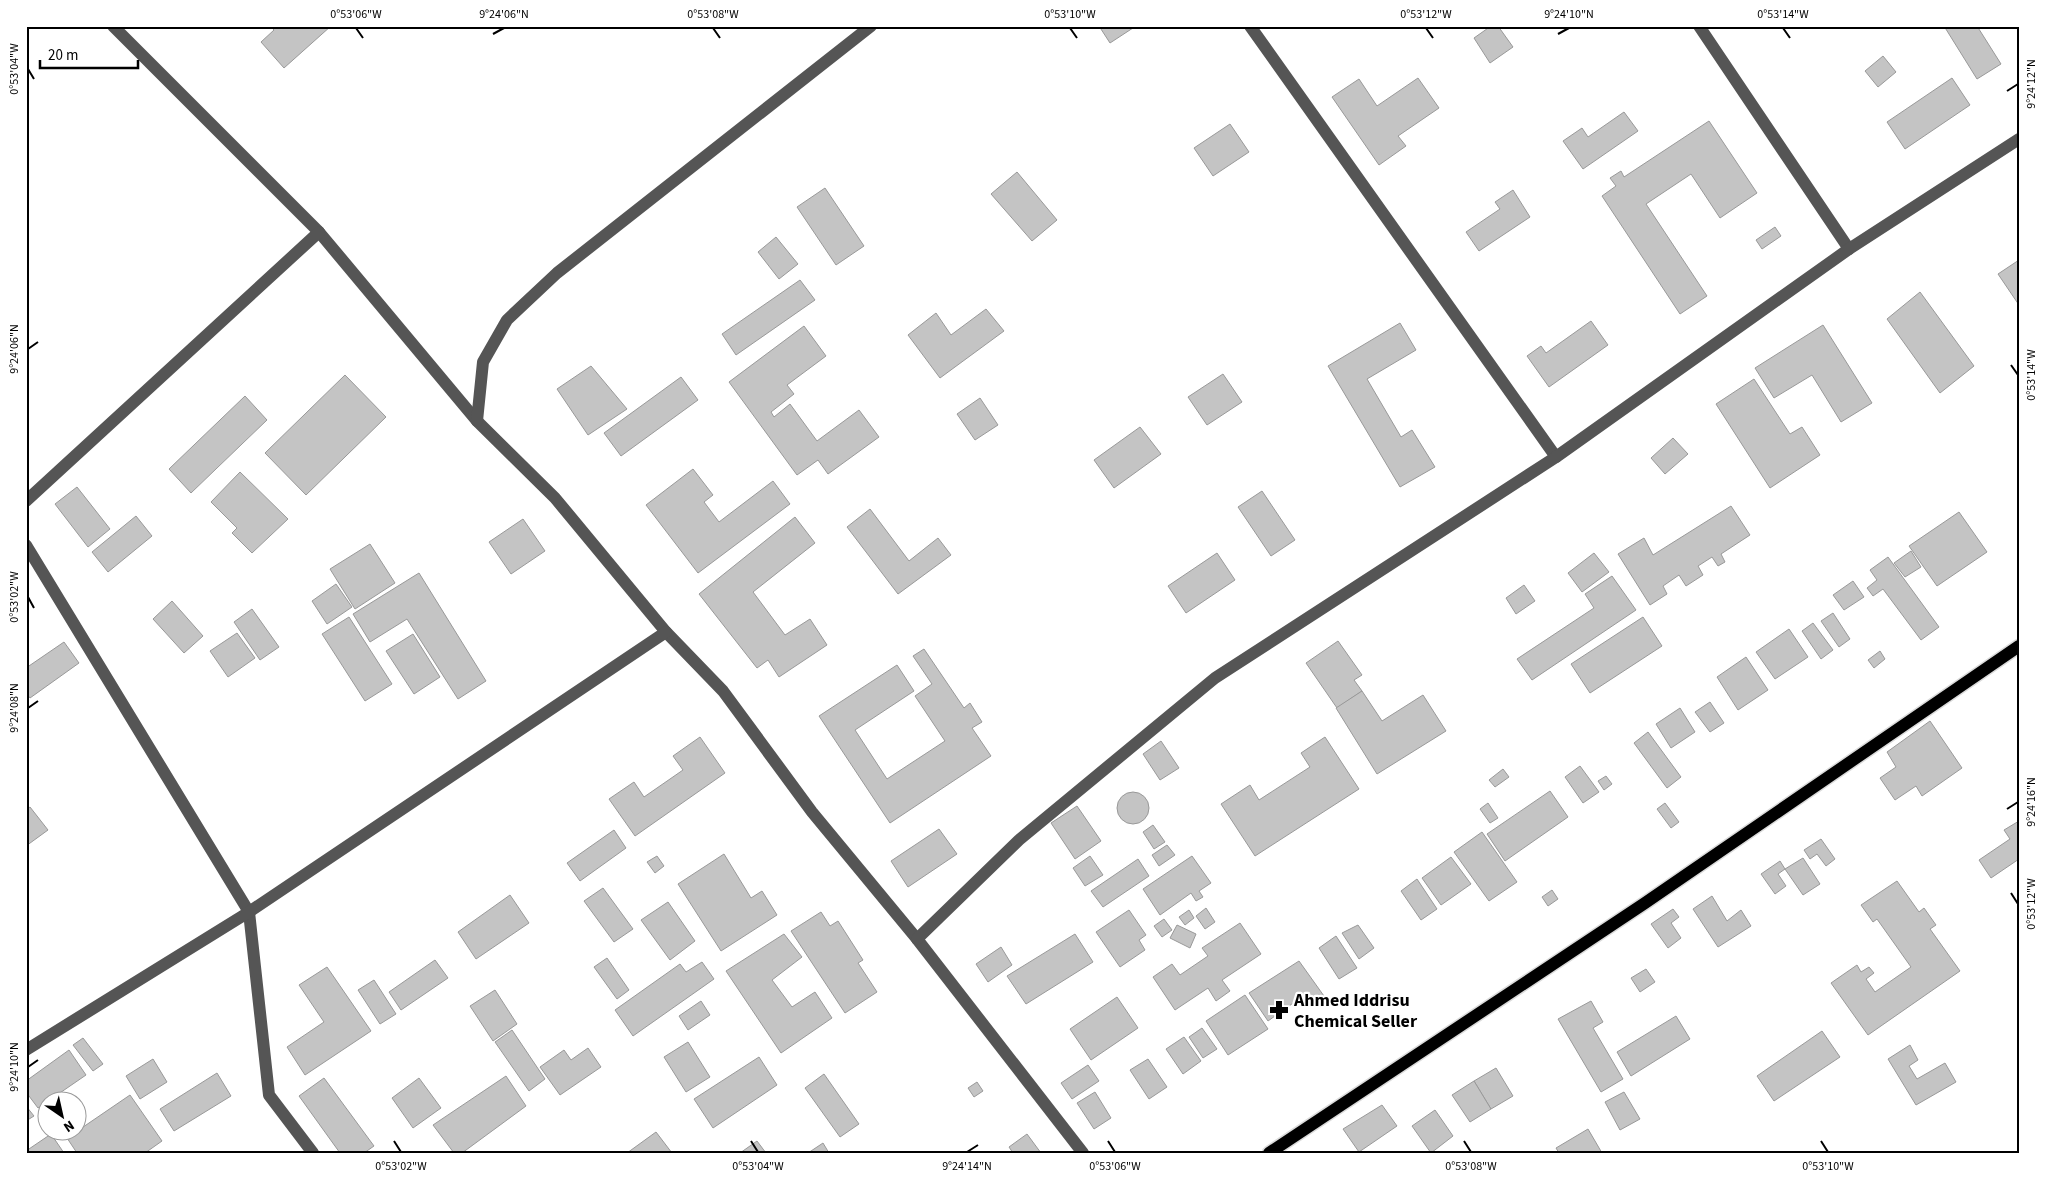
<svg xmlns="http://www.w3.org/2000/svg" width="2045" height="1179" viewBox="0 0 2045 1179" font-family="'Source Sans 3',sans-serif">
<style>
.building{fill:#c4c4c4;stroke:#999}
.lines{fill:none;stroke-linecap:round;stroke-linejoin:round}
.major-casing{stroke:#dbdbdb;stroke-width:15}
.minor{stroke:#555;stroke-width:12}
.major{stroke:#000;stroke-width:12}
.ticks{fill:none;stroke:#000;stroke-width:2}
.labels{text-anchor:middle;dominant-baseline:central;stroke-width:4.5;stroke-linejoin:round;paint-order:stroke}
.poi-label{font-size:18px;font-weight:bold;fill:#000;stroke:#fff;text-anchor:start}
.neatline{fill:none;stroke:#000;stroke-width:2}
.ticks-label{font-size:12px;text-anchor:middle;fill:#000}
</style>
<rect width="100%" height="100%" fill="#fff"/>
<!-- building -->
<g class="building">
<polygon points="270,26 331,26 284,68 261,42 274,30"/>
<polygon points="1099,26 1136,26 1110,43"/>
<polygon points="1491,26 1498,26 1513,47 1490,63 1474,38"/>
<polygon points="1944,26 1977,26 2001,64 1977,79"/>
<polygon points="1883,56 1896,72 1878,87 1865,71"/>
<polygon points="1418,78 1439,108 1398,136 1406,146 1379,165 1332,97 1359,79 1377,106"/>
<polygon points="1952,78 1970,105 1905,149 1887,122"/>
<polygon points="1624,112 1638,131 1583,169 1563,141 1582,128 1588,137"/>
<polygon points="1709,121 1757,193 1720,218 1691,174 1646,204 1707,296 1680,314 1602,196 1616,186 1610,178 1621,171 1624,177"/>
<polygon points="1230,124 1249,152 1213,176 1194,148"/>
<polygon points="1017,172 1057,220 1032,241 991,194"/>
<polygon points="825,188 864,246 836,265 797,207"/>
<polygon points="1513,190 1530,217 1479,251 1466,232 1500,209 1495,202"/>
<polygon points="1775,227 1781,236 1762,249 1756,240"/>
<polygon points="776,237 798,264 779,279 758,252"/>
<polygon points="2019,260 2019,305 1998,274"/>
<polygon points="800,280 815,300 736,355 722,334"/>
<polygon points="1920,292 1974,366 1940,393 1887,319"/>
<polygon points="986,309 1004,331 940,378 908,335 936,313 951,335"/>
<polygon points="1591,321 1608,345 1549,387 1527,356 1541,346 1546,353"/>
<polygon points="1400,323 1416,350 1367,379 1401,437 1412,430 1435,467 1400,487 1328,366"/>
<polygon points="1823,325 1872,403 1841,422 1812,375 1774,398 1755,368"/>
<polygon points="804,326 826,356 787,385 794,394 771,412 774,417 790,404 817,441 859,410 879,437 828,474 818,460 797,475 729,382"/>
<polygon points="591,366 627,409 588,435 557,389"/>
<polygon points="1223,374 1242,402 1207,425 1188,397"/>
<polygon points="345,375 386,417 306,495 265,453"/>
<polygon points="681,377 698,400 621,456 604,433"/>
<polygon points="1754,379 1790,434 1802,427 1820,455 1770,488 1716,404"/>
<polygon points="245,396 267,420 191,493 169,469"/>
<polygon points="980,398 998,425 975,440 957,414"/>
<polygon points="1140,427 1161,454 1114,488 1094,460"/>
<polygon points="1673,438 1688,454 1665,474 1651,458"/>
<polygon points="693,469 713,495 704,502 719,522 773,481 790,504 698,573 646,505"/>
<polygon points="240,472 288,519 252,553 232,533 237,528 211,502"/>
<polygon points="77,487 110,529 88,547 55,504"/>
<polygon points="1262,491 1295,540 1271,556 1238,507"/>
<polygon points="1731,506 1750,535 1721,554 1725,562 1718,566 1712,557 1698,566 1703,575 1686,586 1679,575 1663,586 1667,594 1650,605 1618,554 1644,538 1653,555"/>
<polygon points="870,509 909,561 938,538 951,555 898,594 847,527"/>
<polygon points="1959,512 1987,552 1937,586 1909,546"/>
<polygon points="136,516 152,536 108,572 92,552"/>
<polygon points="795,517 815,543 753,592 785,635 810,619 827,645 779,677 768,660 757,668 699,594"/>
<polygon points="523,519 545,551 511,574 489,542"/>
<polygon points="370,544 395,583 355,609 330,569"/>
<polygon points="1911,551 1921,567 1905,577 1894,563"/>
<polygon points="1217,553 1235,580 1186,613 1168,586"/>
<polygon points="1594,553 1609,572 1582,592 1568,573"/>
<polygon points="1888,557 1939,627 1921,640 1883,589 1873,596 1867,588 1877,580 1870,570"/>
<polygon points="419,573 486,681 458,699 407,619 370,642 353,614"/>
<polygon points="1612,576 1636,610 1532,680 1517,659 1594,608 1585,594"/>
<polygon points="1853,581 1864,597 1844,610 1833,595"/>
<polygon points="336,584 352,607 327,624 312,601"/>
<polygon points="1524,585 1535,601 1516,614 1506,598"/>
<polygon points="172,601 203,636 184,653 153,619"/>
<polygon points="252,609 279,647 260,660 234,622"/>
<polygon points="1833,613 1850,639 1839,647 1821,621"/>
<polygon points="349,617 392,684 365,701 322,634"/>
<polygon points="1643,617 1662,646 1590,693 1571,664"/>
<polygon points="1813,623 1833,650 1821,659 1802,631"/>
<polygon points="1789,629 1808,657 1775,679 1756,652"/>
<polygon points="237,633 255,658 228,677 210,651"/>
<polygon points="413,634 440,677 414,694 386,651"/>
<polygon points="1338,641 1362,675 1354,680 1362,691 1337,708 1306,663"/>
<polygon points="64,642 79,663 30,698 26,693 26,668"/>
<polygon points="924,649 964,708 970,703 982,722 972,728 991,756 890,823 819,716 897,665 914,691 855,730 887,779 945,741 915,696 932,684 913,656"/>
<polygon points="1880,651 1885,659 1874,668 1868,660"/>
<polygon points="1746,657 1768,690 1738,710 1717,677"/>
<polygon points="1362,691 1382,721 1423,695 1446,731 1377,774 1336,708"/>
<polygon points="1710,702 1724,723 1710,732 1695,712"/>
<polygon points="1680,708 1695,732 1671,748 1656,724"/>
<polygon points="1930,721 1962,768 1922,796 1916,786 1895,800 1880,778 1896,767 1887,752"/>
<polygon points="1648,732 1681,777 1667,788 1634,743"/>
<polygon points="700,737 725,773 635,836 609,799 634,782 644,797 683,770 673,756"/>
<polygon points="1325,737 1359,789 1255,856 1221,804 1250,785 1259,800 1310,767 1301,753"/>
<polygon points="1161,741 1179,768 1160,780 1143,754"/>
<polygon points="1580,766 1599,792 1583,803 1565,777"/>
<polygon points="1503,769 1509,777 1495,787 1489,780"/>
<polygon points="1606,776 1612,784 1604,790 1598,781"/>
<polygon points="1550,791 1568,817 1505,861 1487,834"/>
<circle cx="1133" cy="808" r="16"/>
<polygon points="1488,803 1498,818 1490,823 1480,809"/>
<polygon points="1665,803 1679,822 1671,828 1657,809"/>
<polygon points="1077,806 1101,841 1075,859 1051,823"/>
<polygon points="30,807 48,830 26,846 26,810"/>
<polygon points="2019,821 2019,859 1991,878 1979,860 2010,839 2004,830"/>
<polygon points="1153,825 1165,842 1154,849 1143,832"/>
<polygon points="939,829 957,854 908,887 891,861"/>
<polygon points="614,830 626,848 580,881 567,863"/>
<polygon points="1482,832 1517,882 1489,901 1454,852"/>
<polygon points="1821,839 1835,859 1826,866 1817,854 1810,859 1804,850"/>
<polygon points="1167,845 1175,855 1159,866 1152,855"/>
<polygon points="724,854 751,898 762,891 777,915 721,951 678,884"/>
<polygon points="657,856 664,866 655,873 647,862"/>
<polygon points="1090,856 1103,875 1085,886 1073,868"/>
<polygon points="1192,856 1211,883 1199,891 1203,897 1196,901 1191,893 1160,915 1143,889"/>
<polygon points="1451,857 1471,884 1441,905 1422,878"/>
<polygon points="1803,858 1820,884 1803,895 1785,869"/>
<polygon points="1138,859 1149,876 1103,907 1091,891"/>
<polygon points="1780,861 1785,869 1778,874 1786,886 1775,894 1761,874"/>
<polygon points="1417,879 1437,909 1421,920 1401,891"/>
<polygon points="1897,881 1919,912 1924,908 1936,925 1930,929 1960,971 1868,1035 1831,983 1857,965 1861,972 1869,967 1874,973 1866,979 1875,992 1911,967 1877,919 1873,922 1861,905"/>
<polygon points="603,888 633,929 614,942 584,901"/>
<polygon points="1552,890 1558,899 1548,906 1542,897"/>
<polygon points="510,895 529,923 476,959 458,932"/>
<polygon points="1712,896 1727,921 1741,910 1751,926 1718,947 1693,909"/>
<polygon points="668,902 695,941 670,960 641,920"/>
<polygon points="1206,908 1215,922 1205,929 1196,916"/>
<polygon points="1673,909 1679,917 1671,923 1681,938 1668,948 1651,924"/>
<polygon points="1129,910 1146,935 1139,940 1145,950 1120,967 1096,932"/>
<polygon points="1189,910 1194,918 1185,925 1179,917"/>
<polygon points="821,912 830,926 838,921 863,960 858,963 877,992 845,1013 791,931"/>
<polygon points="1164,919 1172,930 1162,937 1154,926"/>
<polygon points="1240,923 1261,954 1222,980 1230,991 1216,1001 1208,988 1175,1010 1153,977 1172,964 1180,975 1208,956 1202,948"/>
<polygon points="1177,925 1196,934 1190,948 1170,938"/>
<polygon points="1358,925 1374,948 1359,959 1342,933"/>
<polygon points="784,934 802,957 772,980 792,1007 815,992 832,1018 781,1053 726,971"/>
<polygon points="1075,934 1093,962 1026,1004 1007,976"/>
<polygon points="1336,936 1357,968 1339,979 1319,948"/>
<polygon points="1001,947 1012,965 988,982 976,964"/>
<polygon points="607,958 629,990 617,999 594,967"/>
<polygon points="435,960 448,978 401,1010 389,992"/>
<polygon points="1299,961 1324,996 1309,1005 1303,996 1268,1021 1249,993"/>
<polygon points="702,962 714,979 633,1036 615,1010 680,964 686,972"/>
<polygon points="327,967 371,1031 305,1075 287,1047 324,1022 299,985"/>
<polygon points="1646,969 1655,982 1640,992 1631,978"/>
<polygon points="374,980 396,1014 380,1024 358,990"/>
<polygon points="495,990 517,1024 493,1041 470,1006"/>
<polygon points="1245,995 1268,1029 1228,1055 1206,1021"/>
<polygon points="1117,997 1138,1028 1091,1060 1070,1029"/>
<polygon points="701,1001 710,1015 688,1030 679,1016"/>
<polygon points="1591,1001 1603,1022 1593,1028 1623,1079 1601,1092 1558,1019"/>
<polygon points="1676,1016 1690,1039 1631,1076 1617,1052"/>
<polygon points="1202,1028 1217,1049 1203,1058 1189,1037"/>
<polygon points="512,1030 545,1079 529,1091 495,1042"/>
<polygon points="1822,1031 1840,1057 1774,1101 1757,1076"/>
<polygon points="1184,1037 1201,1061 1183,1074 1166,1049"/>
<polygon points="83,1038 103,1064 93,1071 73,1045"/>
<polygon points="688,1042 710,1077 686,1092 664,1057"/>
<polygon points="1910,1045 1918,1060 1909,1066 1917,1079 1945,1063 1956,1082 1916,1105 1888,1059"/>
<polygon points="588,1048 601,1067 560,1095 540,1067 564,1050 571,1060"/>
<polygon points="69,1050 86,1075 38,1108 26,1092 26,1081"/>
<polygon points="759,1057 777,1085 713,1128 694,1099"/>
<polygon points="153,1059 167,1082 140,1099 126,1076"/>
<polygon points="1148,1059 1167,1087 1149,1099 1130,1070"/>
<polygon points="1088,1065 1099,1081 1072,1099 1061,1083"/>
<polygon points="1496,1068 1513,1096 1491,1109 1474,1081"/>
<polygon points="217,1073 231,1096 174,1131 160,1109"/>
<polygon points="824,1074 859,1124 840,1137 805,1088"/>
<polygon points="506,1076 526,1106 462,1153 454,1153 433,1125"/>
<polygon points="324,1078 374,1146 364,1153 340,1153 299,1096"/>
<polygon points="419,1078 441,1108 413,1128 392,1098"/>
<polygon points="1474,1081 1491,1109 1470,1122 1452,1095"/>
<polygon points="977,1082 983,1091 974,1097 968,1088"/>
<polygon points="1095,1092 1111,1118 1094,1129 1077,1103"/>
<polygon points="1624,1092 1640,1119 1620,1130 1605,1102"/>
<polygon points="130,1095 162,1141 145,1153 77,1153 67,1138"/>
<polygon points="1382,1105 1397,1126 1359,1152 1343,1129"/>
<polygon points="26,1106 34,1116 26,1121"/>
<polygon points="1435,1110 1453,1136 1431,1153 1412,1126"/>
<polygon points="1588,1129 1602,1153 1559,1153 1556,1148"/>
<polygon points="656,1132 672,1153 627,1153"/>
<polygon points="51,1134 64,1153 26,1153 26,1151"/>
<polygon points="1027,1134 1041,1153 1013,1153 1009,1147"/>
<polygon points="757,1141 766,1153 740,1153"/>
<polygon points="823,1143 829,1153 808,1153"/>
</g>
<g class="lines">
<!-- major casing -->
<g class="major-casing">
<polyline id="major" points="1269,1153 1645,903 2019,646"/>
</g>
<!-- minor -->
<g class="minor">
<polyline points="113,26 319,232 477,421 555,498 666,632 723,691 812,812 917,939 1083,1153"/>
<polyline points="1250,26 1556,457"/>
<polyline points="1699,26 1849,249"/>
<polyline points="477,421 483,362 507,320 557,273 871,26"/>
<polyline points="26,501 319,232"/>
<polyline points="26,545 249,912 269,1095 313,1153"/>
<polyline points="917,939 1019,840 1215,678 1556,457 1849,249 2019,139"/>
<polyline points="26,1050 249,912 666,632"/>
</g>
<!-- major -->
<use href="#major" class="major"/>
</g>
<!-- ticks -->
<path class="ticks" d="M 356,28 L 363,38M 713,28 L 720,38M 1070,28 L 1077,38M 1426,28 L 1433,38M 1783,28 L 1790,38M 493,34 L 504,28M 1558,34 L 1569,28M 28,69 L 34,79M 2007,91 L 2018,84M 28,349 L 38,342M 2011,365 L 2018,375M 28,597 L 34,608M 28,708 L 38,701M 2007,809 L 2018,802M 2011,893 L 2018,904M 28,1067 L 38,1060M 394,1141 L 401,1152M 751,1141 L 758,1152M 1108,1141 L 1115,1152M 1464,1141 L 1471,1152M 1821,1141 L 1828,1152M 967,1152 L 978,1145"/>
<!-- icons -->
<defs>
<g id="pharmacy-bare" transform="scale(1.5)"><path d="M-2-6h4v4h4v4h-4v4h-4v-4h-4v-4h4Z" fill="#000" stroke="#fff" stroke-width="2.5" paint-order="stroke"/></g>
</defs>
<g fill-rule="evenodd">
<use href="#pharmacy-bare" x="1279" y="1010"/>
</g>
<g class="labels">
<!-- poi labels -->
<g class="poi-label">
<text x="1294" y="1000">Ahmed Iddrisu<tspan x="1294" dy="21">Chemical Seller</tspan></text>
</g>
</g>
<!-- border -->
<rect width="2045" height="1179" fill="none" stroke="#ffffff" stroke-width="55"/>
<!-- north arrow -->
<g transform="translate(62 1116) rotate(146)"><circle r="24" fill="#ffffff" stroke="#999999"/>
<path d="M0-4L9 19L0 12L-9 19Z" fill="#000000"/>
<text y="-8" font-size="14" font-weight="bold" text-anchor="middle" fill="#000000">N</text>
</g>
<!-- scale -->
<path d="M40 60v8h98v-8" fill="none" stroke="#000000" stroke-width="2.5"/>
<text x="48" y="60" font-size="15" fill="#000000" stroke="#ffffff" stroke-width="4" paint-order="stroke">20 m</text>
<rect x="28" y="28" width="1990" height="1124" class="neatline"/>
<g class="ticks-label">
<text x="356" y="18">0°53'06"W</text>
<text x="504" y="18">9°24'06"N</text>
<text x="713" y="18">0°53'08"W</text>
<text x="1070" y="18">0°53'10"W</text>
<text x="1426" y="18">0°53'12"W</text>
<text x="1569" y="18">9°24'10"N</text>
<text x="1783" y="18">0°53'14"W</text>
<text transform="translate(14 69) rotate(-90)" y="4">0°53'04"W</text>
<text transform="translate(2031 84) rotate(-90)" y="4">9°24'12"N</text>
<text transform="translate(14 349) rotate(-90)" y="4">9°24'06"N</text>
<text transform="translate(2031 375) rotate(-90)" y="4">0°53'14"W</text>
<text transform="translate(14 597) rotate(-90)" y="4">0°53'02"W</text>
<text transform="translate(14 708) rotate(-90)" y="4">9°24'08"N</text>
<text transform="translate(2031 802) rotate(-90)" y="4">9°24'16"N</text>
<text transform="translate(2031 904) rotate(-90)" y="4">0°53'12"W</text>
<text transform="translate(14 1067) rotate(-90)" y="4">9°24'10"N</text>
<text x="401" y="1170">0°53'02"W</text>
<text x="758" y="1170">0°53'04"W</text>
<text x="967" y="1170">9°24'14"N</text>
<text x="1115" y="1170">0°53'06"W</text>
<text x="1471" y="1170">0°53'08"W</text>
<text x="1828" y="1170">0°53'10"W</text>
</g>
</svg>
